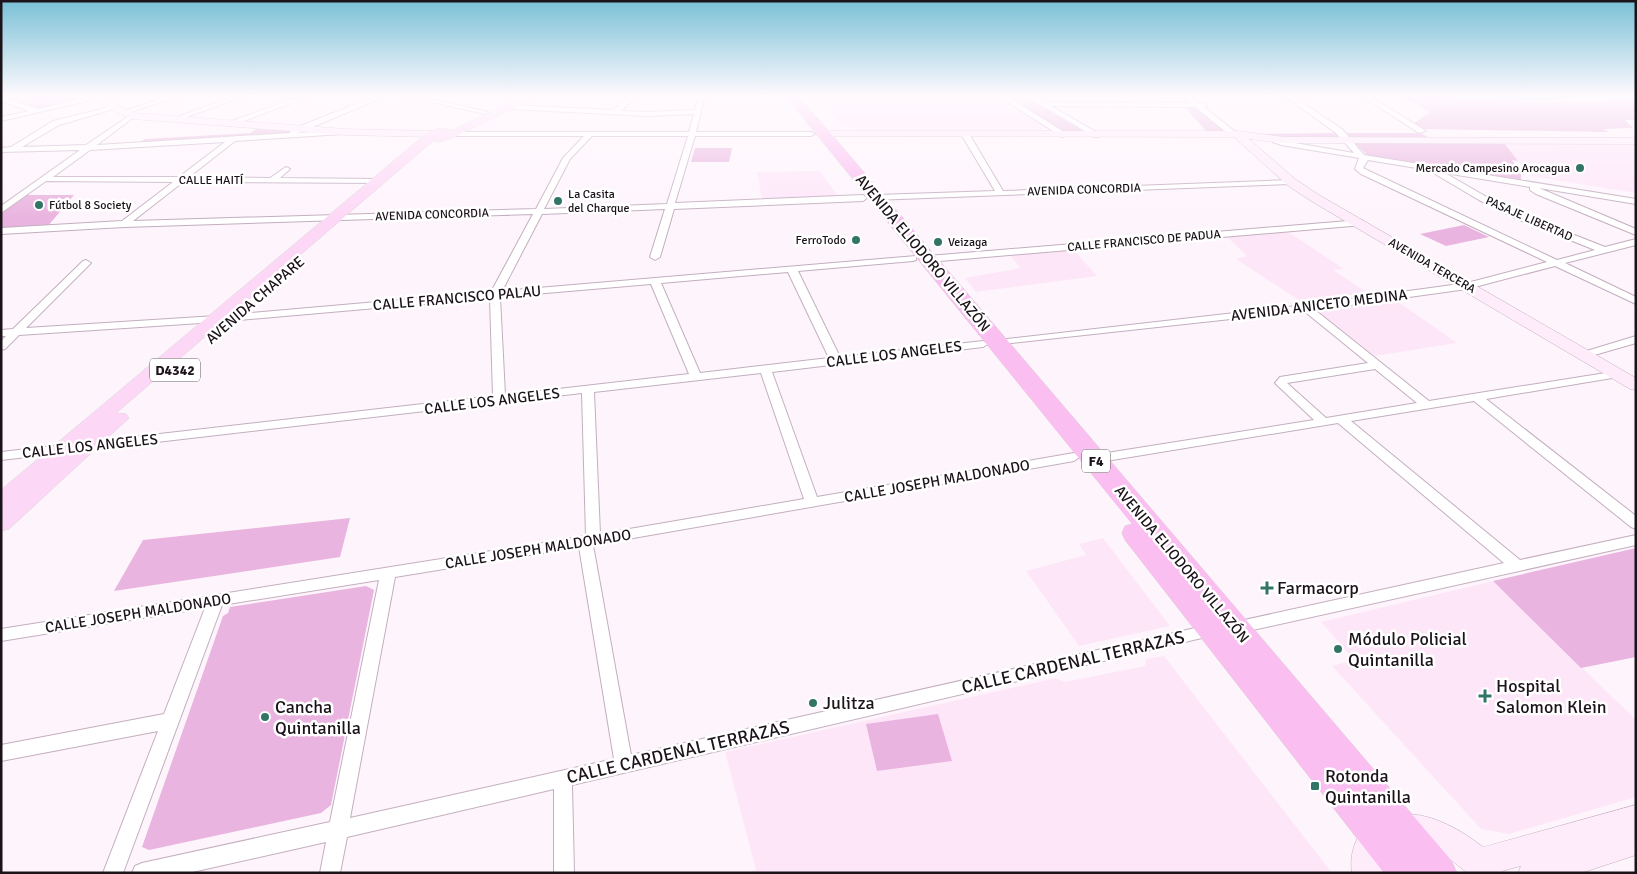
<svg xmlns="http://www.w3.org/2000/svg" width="1637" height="874" viewBox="0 0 1637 874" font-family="Signika,sans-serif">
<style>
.built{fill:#fee6f9}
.green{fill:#e9b4df}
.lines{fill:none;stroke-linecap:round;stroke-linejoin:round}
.stream{stroke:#73d3bc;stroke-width:2.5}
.river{fill:#73d3bc;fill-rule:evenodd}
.street-casing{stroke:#c3aebf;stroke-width:2}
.secondary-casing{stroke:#c3aebf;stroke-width:1}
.primary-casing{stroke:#d6d5d6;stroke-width:1}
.highway-casing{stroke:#d6d5d6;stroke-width:1}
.street{fill:#fff;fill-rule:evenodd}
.secondary{fill:#feecfa;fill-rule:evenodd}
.primary{fill:#fdd8f6;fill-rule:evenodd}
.highway{fill:#fbbef0;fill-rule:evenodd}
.poi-dot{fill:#327566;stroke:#fff;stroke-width:2}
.labels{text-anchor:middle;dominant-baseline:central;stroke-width:5;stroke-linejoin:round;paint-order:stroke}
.far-poi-label{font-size:12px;fill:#1b1319;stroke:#fff;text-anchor:start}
.far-street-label{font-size:12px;fill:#1b1319;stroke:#fff}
.shield{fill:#fff;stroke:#5f5a5e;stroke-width:1}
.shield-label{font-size:14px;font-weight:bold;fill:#1b1319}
.street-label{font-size:15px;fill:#1b1319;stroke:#fff}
.near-poi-label{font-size:18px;fill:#1b1319;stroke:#fff;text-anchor:start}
.near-street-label{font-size:18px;fill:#1b1319;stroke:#fff}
</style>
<rect width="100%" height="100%" fill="#fef5fc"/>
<!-- built -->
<g class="built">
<polygon points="805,95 993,95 1045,127 1040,131 1031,131 858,130 841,124 824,107 815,108"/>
<polygon points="1504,143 1636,143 1636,193 1530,176"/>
<polygon points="820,171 838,196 762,199 757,172"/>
<polygon points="1287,231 1344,269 1333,270 1368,293 1300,301 1236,259 1247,256 1227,237"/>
<polygon points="1073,249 1097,276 976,292 965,278 1021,268 1009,254"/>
<polygon points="1397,301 1457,343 1375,356 1321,314 1319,310"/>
<polygon points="1103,538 1170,626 1079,646 1026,571 1086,555 1079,544"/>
<polygon points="1493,581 1636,720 1636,797 1509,834 1481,829 1332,666 1354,660 1321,622"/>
<polygon points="1164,656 1332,873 748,873 756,870 725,752 1056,678 1065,682 1145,666 1146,659"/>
</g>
<!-- green -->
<g class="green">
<polygon points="24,95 78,95 84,99 37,109 8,98"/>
<polygon points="1005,95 1021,95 1085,132 1065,132"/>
<polygon points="1364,95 1439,95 1464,99 1573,102 1630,100 1636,100 1636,120 1625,120 1633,128 1603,129 1609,132 1424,129 1414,123 1430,112 1402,97"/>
<polygon points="1184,106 1194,106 1225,130 1222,132 1206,131"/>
<polygon points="256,129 292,131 283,134 139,143 145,139 250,133"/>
<polygon points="1335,133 1340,138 1259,138 1249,134"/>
<polygon points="1346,133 1421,133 1429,138 1351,138"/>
<polygon points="1353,141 1504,143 1518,161 1512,160 1521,175 1521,180 1367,155"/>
<polygon points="695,148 732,148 729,162 691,162"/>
<polygon points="27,195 74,195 47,227 1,229 1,214"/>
<polygon points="1464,225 1489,237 1446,246 1420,234"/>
<polygon points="350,518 340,557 114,591 143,540"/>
<polygon points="1636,548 1636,657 1581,668 1493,581"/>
<polygon points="366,586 374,590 331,805 321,813 149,850 142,847 223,616 228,613 230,607"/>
<polygon points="938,714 952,761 877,771 866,724"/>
</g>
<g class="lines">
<!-- stream -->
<polyline class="stream" points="1521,95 1523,97"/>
<!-- river -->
<path class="river" d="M 1489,95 L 1570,95 L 1564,99 C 1549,99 1499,104 1489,95 Z"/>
<!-- street casing -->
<g class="street-casing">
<g id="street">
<polygon points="100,95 113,95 1,121 1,117 29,111 1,101 1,97 38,109"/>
<polygon points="171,95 182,95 125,114 120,113"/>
<polygon points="238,95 248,95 175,121 169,120"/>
<polygon points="303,95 313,95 231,126 224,124"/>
<path d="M 379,95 L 389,95 L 298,133 L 340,130 L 343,130 L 343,134 L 235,141 L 189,177 L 270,178 L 286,167 L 290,169 L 280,178 L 378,179 L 382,181 L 381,183 L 183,182 L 133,221 L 536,209 L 563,158 L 584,136 L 447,136 L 447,132 L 689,132 L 694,114 L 647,116 L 510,109 L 507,107 L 510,105 L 613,110 L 631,95 L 638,95 L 621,111 L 647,112 L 695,110 L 699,95 L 705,95 L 696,132 L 811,132 L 815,134 L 811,136 L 695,136 L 675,203 L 863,195 L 867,198 L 863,201 L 674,209 L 660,257 L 655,260 L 650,257 L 665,209 L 542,214 L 502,291 L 916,256 L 916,260 L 913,261 L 798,271 L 840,357 L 983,341 L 988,344 L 983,347 L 772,372 L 817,497 L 1074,453 L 1080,457 L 1074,461 L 593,545 L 631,755 L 1213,624 L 1219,626 L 1221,630 L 1219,634 L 572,785 L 574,873 L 554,873 L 554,789 L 347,837 L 340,873 L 320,873 L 326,842 L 188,873 L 132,873 L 135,866 L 142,863 L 330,822 L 379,580 L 222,605 L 123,873 L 103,873 L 158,731 L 1,761 L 1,745 L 164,714 L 205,608 L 1,641 L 1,629 L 586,536 L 582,393 L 1,460 L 1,452 L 493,396 L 490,298 L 216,322 L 19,335 L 5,349 L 1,350 L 1,341 L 6,336 L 1,336 L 1,330 L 13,329 L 83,261 L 86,260 L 91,263 L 26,328 L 216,316 L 491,292 L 533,214 L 124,227 L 1,234 L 1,228 L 122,221 L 173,182 L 46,181 L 1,213 L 1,206 L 80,150 L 1,152 L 1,148 L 11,147 L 53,121 L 114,106 L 117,108 L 59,125 L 22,147 L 86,145 L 132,114 L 135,116 L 134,117 L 97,145 L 290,133 L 290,130 ZM 592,136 L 688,136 L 667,204 L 544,209 L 570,159 ZM 225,142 L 179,177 L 53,177 L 90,150 ZM 788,272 L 829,358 L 700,373 L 661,283 ZM 651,284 L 689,374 L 505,395 L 500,297 ZM 761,373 L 804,499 L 600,534 L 594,392 ZM 579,547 L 614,759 L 350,818 L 395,577 Z"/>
<polygon points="400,95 414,95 488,112 485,114"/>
<polygon points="997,95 1005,95 1069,135 1062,137"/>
<polygon points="1024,95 1032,95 1044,102 1190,103 1181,95 1189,95 1198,103 1207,104 1207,106 1204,107 1238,134 1231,136 1195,107 1051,106 1098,133 1098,137 1095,137"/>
<path d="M 1283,95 L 1291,95 L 1342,129 L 1364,155 L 1636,199 L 1636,204 L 1539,188 L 1636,229 L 1636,235 L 1536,194 L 1530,190 L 1530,187 L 1445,173 L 1485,196 L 1521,214 L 1605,247 L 1636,239 L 1636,245 L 1565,263 L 1636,297 L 1636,304 L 1555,266 L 1467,289 L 1315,310 L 1429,401 L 1618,371 L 1622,372 L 1624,374 L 1622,376 L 1618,377 L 1486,399 L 1636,516 L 1636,529 L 1631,527 L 1474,401 L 1351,421 L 1520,560 L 1636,535 L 1636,545 L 1235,634 L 1229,632 L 1227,628 L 1229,624 L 1235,622 L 1504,563 L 1338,423 L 1094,463 L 1089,462 L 1088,459 L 1089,456 L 1094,455 L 1314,420 L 1277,385 L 1275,383 L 1280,377 L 1368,363 L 1304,311 L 994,345 L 993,343 L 994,341 L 998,340 L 1306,305 L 1467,283 L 1547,262 L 1361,174 L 1355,169 L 1359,158 L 1281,145 L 1273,142 L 1273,138 L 1283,141 L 1354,153 L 1336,133 ZM 1368,160 L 1435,171 L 1435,174 L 1479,200 L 1515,218 L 1595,250 L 1557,260 L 1367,170 L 1363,168 ZM 1375,369 L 1417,403 L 1326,418 L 1287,383 Z"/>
<polygon points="1360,95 1368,95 1426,131 1419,133"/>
<polygon points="962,132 968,132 1003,191 1291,180 1295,182 1291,184 874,200 873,198 877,195 995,191 961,134"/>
<polygon points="1360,220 1363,221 1363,225 928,262 923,259 928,256"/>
<polygon points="1636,336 1636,343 1584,358 1578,355 1580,353"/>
</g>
</g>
<!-- secondary casing -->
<g class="secondary-casing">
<g id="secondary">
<polygon points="81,95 95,95 134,113 345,129 432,131 437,134 432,137 345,135 132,119"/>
<polygon points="823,131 1237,131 1284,137 1636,138 1636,144 1284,143 1249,139 1295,179 1319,195 1636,378 1636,390 1630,389 1311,201 1287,185 1234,137 819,136 818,134"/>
<path d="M 1636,805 L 1636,855 L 1581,873 L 1518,873 L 1521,866 L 1502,871 L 1503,873 L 1467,873 C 1446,855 1406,823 1382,852 L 1382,873 L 1352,873 C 1350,860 1352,850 1357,839 C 1362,830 1370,823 1380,819 C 1415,804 1455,825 1483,847 Z"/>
</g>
</g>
<!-- primary casing -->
<g class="primary-casing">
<polygon id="primary" points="528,95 542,95 452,138 438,142 434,140 116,413 126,414 129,418 9,529 1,531 3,509 1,509 1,490 427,133 439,128 452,130"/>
</g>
<!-- highway casing -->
<g class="highway-casing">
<polygon id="highway" points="785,95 798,95 1451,860 1457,873 1384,873 1125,540 1122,533 1125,526 1132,524"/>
</g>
<!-- street -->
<use href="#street" class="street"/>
<!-- secondary -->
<use href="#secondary" class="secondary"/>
<!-- primary -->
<use href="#primary" class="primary"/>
<!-- highway -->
<use href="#highway" class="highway"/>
</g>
<!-- sky -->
<linearGradient id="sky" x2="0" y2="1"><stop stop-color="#79c0d6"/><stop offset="0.44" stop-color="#fffafe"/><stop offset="1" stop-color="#fffafe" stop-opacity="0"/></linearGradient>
<rect width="1637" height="218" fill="url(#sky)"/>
<!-- markers -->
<g class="poi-dot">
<circle cx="1580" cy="168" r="5"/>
<circle cx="558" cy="201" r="5"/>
<circle cx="39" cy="205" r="5"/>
<circle cx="856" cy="240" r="5"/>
<circle cx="938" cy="242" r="5"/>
<path d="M1264.5 580.5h5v5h5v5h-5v5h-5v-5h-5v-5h5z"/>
<circle cx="1338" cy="649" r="5"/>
<path d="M1482.5 688.5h5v5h5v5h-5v5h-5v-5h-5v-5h5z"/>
<circle cx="813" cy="703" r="5"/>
<circle cx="265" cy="717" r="5"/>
<rect x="1310" y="781" width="10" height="10" rx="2.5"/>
</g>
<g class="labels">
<!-- far-poi labels -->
<g class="far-poi-label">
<text x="1570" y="168" text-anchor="end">Mercado Campesino Arocagua</text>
<text x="568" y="194">La Casita<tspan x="568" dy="14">del Charque</tspan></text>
<text x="49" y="205">Fútbol 8 Society</text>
<text x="846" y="240" text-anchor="end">FerroTodo</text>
<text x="948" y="242">Veizaga</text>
</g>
<!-- far-street labels -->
<g class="far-street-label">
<text x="211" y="180">CALLE HAITÍ</text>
<text transform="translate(1084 190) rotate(-2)">AVENIDA CONCORDIA</text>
<text transform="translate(432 215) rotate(-2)">AVENIDA CONCORDIA</text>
<text transform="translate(1529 219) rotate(24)">PASAJE LIBERTAD</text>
<text transform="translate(1144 241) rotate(-5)">CALLE FRANCISCO DE PADUA</text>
<text transform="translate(1432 266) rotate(30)">AVENIDA TERCERA</text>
</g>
<!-- shield labels -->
<g class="shield">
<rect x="150" y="358.5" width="50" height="23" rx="4"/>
<rect x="1082" y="449.5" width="28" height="23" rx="4"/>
</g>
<g class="shield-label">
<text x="175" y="370">D4342</text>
<text x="1096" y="461">F4</text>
</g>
<!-- street labels -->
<g class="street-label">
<text transform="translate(923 253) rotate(50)">AVENIDA ELIODORO VILLAZÓN</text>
<text transform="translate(457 298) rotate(-5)">CALLE FRANCISCO PALAU</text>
<text transform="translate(255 300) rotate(-41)">AVENIDA CHAPARE</text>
<text transform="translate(1319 305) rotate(-7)">AVENIDA ANICETO MEDINA</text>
<text transform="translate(894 354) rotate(-7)">CALLE LOS ANGELES</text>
<text transform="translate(492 401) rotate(-7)">CALLE LOS ANGELES</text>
<text transform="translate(90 446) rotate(-6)">CALLE LOS ANGELES</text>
<text transform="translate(937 481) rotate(-10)">CALLE JOSEPH MALDONADO</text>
<text transform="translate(538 549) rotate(-9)">CALLE JOSEPH MALDONADO</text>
<text transform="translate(1182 564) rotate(50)">AVENIDA ELIODORO VILLAZÓN</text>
<text transform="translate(138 613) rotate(-9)">CALLE JOSEPH MALDONADO</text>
</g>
<!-- near-poi labels -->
<g class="near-poi-label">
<text x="1277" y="588">Farmacorp</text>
<text x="1348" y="639">Módulo Policial<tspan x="1348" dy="21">Quintanilla</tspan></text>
<text x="1496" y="686">Hospital<tspan x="1496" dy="21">Salomon Klein</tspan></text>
<text x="823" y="703">Julitza</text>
<text x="275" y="707">Cancha<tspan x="275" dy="21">Quintanilla</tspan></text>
<text x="1325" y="776">Rotonda<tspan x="1325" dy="21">Quintanilla</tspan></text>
</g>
<!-- near-street labels -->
<g class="near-street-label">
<text transform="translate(1073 662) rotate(-13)">CALLE CARDENAL TERRAZAS</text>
<text transform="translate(678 752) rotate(-13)">CALLE CARDENAL TERRAZAS</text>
</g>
</g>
<!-- border -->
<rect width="1637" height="874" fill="none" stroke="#1b1319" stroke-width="5"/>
</svg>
